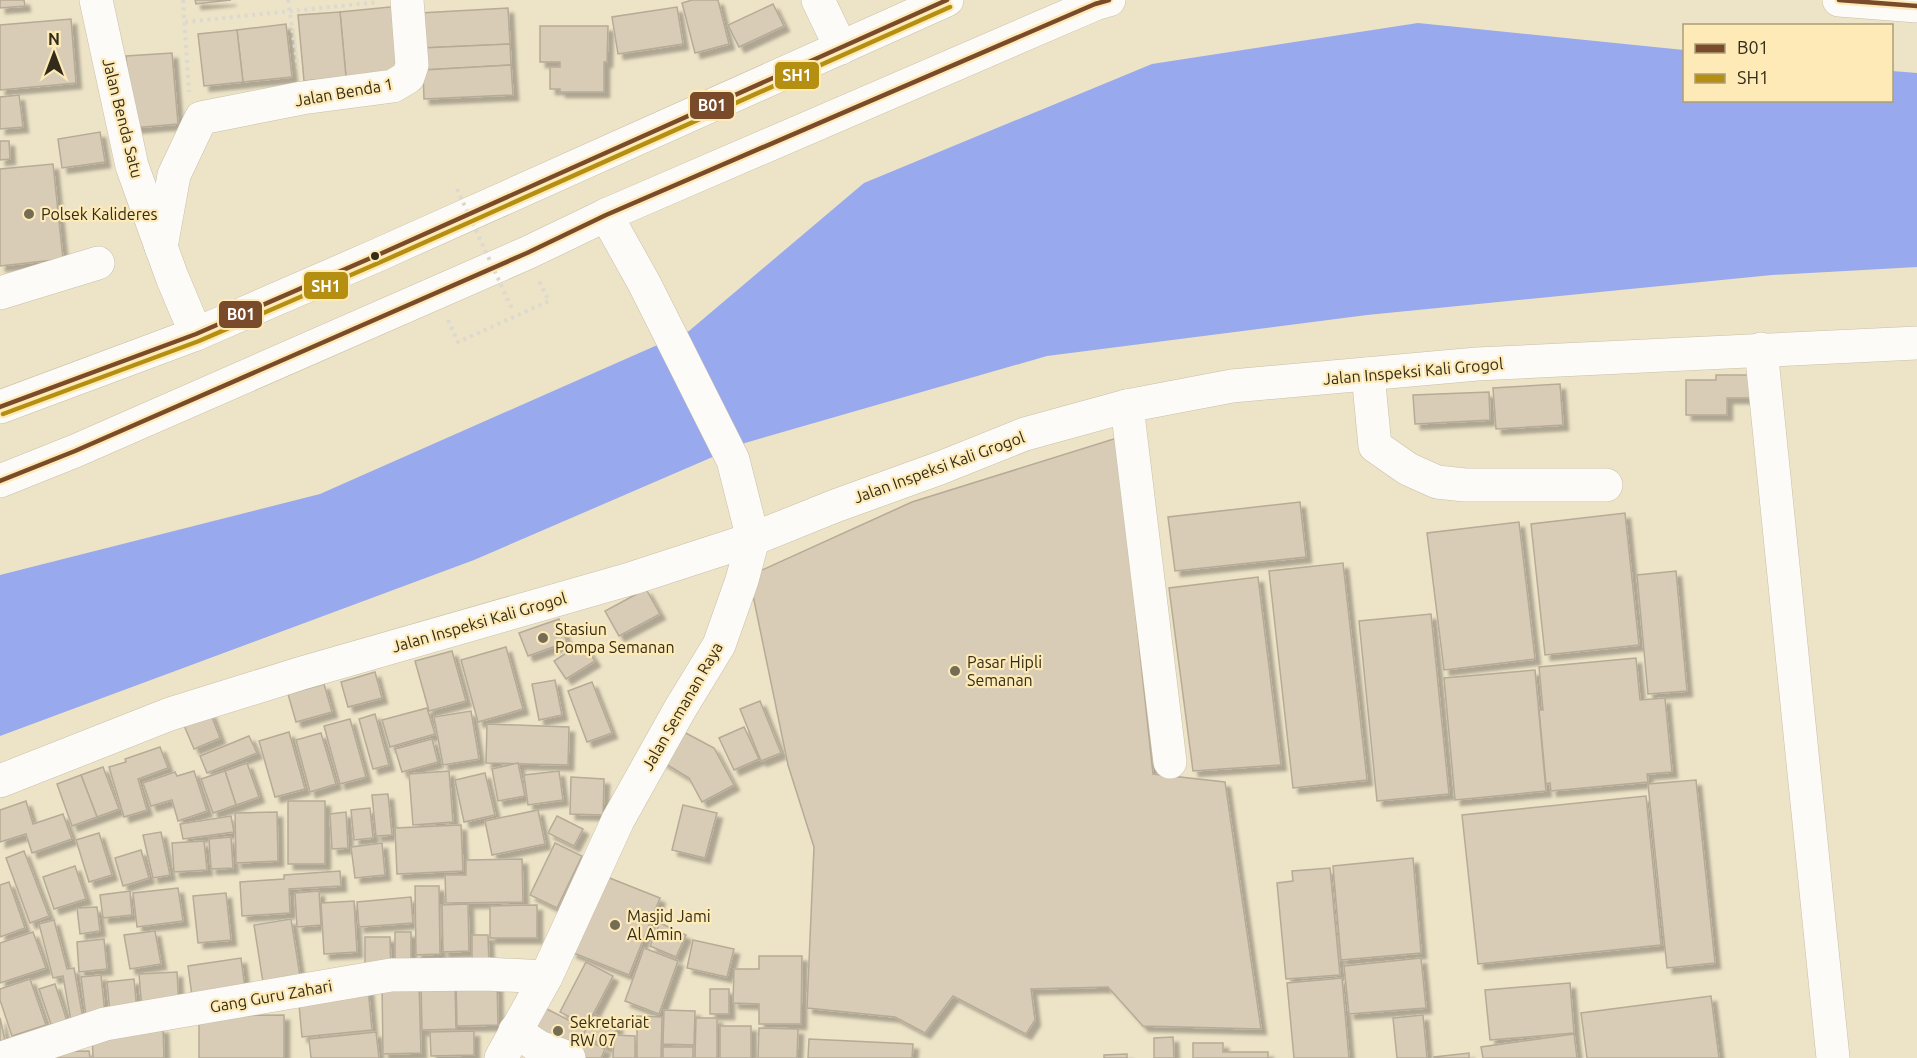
<svg xmlns="http://www.w3.org/2000/svg" width="1917" height="1058" viewBox="0 0 1917 1058" font-family="Ubuntu,sans-serif">
<style>
.water{fill:#98a9ee}
.building{fill:#d8ccb7;stroke:#b6ab97;stroke-width:1.5;filter:url(#shadow)}
.lines{fill:none;stroke-linecap:round;stroke-linejoin:round}
.minor-casing{stroke:#c8bfa9;stroke-width:34}
.highway-casing{stroke:#c8bfa9;stroke-width:34}
.path{stroke:#dcd9d0;stroke-width:4;stroke-dasharray:3 4.5;stroke-linecap:butt}
.minor{stroke:#fcfbf7;stroke-width:33}
.highway{stroke:#fcfbf7;stroke-width:33}
.path-bridge{stroke:#dcd9d0;stroke-width:4;stroke-dasharray:3 4.5;stroke-linecap:butt}
.bus-1-casing{stroke:#fdeab7;stroke-width:9}
.bus-2-casing{stroke:#fdeab7;stroke-width:9}
.bus-1{stroke:#7a4b2a;stroke-width:4.5}
.bus-2{stroke:#b48f12;stroke-width:4.5}
.poi-dot{fill:#746c55;stroke:#fdeab7;stroke-width:2}
.bus-dot{fill:#332c18;stroke:#fdeab7;stroke-width:2}
.labels{text-anchor:middle;dominant-baseline:central;stroke-width:4.5;stroke-linejoin:round;paint-order:stroke}
.street-label{font-size:16px;fill:#332c18;stroke:#fdeab7}
.poi-label{font-size:16px;fill:#332c18;stroke:#fdeab7;text-anchor:start}
.line-badge{stroke:#fdeab7;stroke-width:2}
.badge-label{font-size:16px;text-anchor:middle;font-weight:bold;fill:#fff}
</style>
<defs>
<filter id="shadow"><feDropShadow dx="5.5" dy="5.5" stdDeviation="1.5" flood-color="#0004"/></filter>
</defs>
<rect width="100%" height="100%" fill="#ede3c7"/>
<!-- water -->
<polygon class="water" points="1418,23 1684,50 1684,100 1892,100 1892,71 1917,73 1917,267 1772,275 1367,315 1047,356 745,443 474,560 0,736 0,575 320,494 689,331 864,183 1152,64"/>
<!-- building -->
<g class="building">
<polygon points="0,0 24,0 25,6 0,8"/>
<polygon points="195,0 231,0 196,4"/>
<polygon points="692,0 718,0 729,44 695,53 682,3"/>
<polygon points="773,4 784,26 739,47 728,25"/>
<polygon points="400,6 406,72 346,77 340,12"/>
<polygon points="677,7 683,44 618,54 612,17"/>
<polygon points="508,8 510,44 422,48 420,13"/>
<polygon points="340,12 346,77 304,81 298,15"/>
<polygon points="71,19 76,83 0,90 0,25"/>
<polygon points="286,24 292,77 243,82 237,30"/>
<polygon points="540,26 608,26 607,62 604,62 604,92 560,92 560,89 550,89 550,67 560,67 560,62 540,62"/>
<polygon points="237,30 243,82 204,86 198,34"/>
<polygon points="510,44 511,65 423,70 422,48"/>
<polygon points="172,53 178,124 132,128 126,56"/>
<polygon points="511,65 513,95 424,99 423,70"/>
<polygon points="19,95 23,127 0,129 0,97"/>
<polygon points="100,132 105,162 62,168 58,139"/>
<polygon points="0,141 9,141 10,159 0,160"/>
<polygon points="53,164 63,259 0,266 0,169"/>
<polygon points="1716,375 1750,375 1750,398 1727,398 1727,415 1686,415 1686,380 1716,380"/>
<polygon points="1560,384 1563,425 1496,429 1493,388"/>
<polygon points="1489,392 1490,420 1415,424 1413,395"/>
<polygon points="1117,438 1153,774 1225,782 1261,1029 1143,1026 1108,987 1031,989 1035,1020 1026,1034 953,996 925,1033 895,1017 807,1008 814,847 788,765 749,576 912,502"/>
<polygon points="1300,502 1306,557 1175,571 1168,517"/>
<polygon points="1625,513 1639,645 1545,655 1531,524"/>
<polygon points="1519,522 1535,659 1444,670 1427,533"/>
<polygon points="1343,563 1367,780 1293,788 1269,571"/>
<polygon points="1676,571 1687,691 1648,694 1637,575"/>
<polygon points="1258,577 1281,765 1193,771 1169,588"/>
<polygon points="646,589 660,614 619,636 605,611"/>
<polygon points="1431,614 1449,794 1377,801 1359,621"/>
<polygon points="559,619 567,642 528,656 519,633"/>
<polygon points="583,642 595,661 566,679 554,661"/>
<polygon points="506,647 523,709 478,722 461,660"/>
<polygon points="452,651 466,701 429,711 415,661"/>
<polygon points="1636,658 1640,700 1665,698 1672,772 1647,774 1648,782 1551,791 1550,783 1546,784 1539,710 1543,710 1539,667"/>
<polygon points="1535,670 1546,791 1455,800 1444,678"/>
<polygon points="375,672 382,698 348,707 341,682"/>
<polygon points="555,680 562,715 539,720 532,684"/>
<polygon points="592,682 612,733 587,742 568,691"/>
<polygon points="324,684 332,712 296,722 288,694"/>
<polygon points="760,701 781,753 761,761 740,709"/>
<polygon points="427,708 435,734 390,747 382,720"/>
<polygon points="471,711 479,759 443,765 434,717"/>
<polygon points="210,712 220,738 194,749 183,723"/>
<polygon points="375,714 389,765 373,769 359,719"/>
<polygon points="350,719 366,777 340,784 324,726"/>
<polygon points="487,724 569,727 568,765 486,763"/>
<polygon points="744,727 759,759 734,770 719,738"/>
<polygon points="680,730 714,748 734,785 702,802 689,778 661,761"/>
<polygon points="289,732 305,789 275,797 259,741"/>
<polygon points="321,733 336,784 310,792 296,740"/>
<polygon points="249,736 257,753 207,773 200,756"/>
<polygon points="432,739 438,762 402,772 395,749"/>
<polygon points="160,747 168,768 138,779 147,810 124,817 109,767 126,762 125,759"/>
<polygon points="247,763 259,797 236,805 225,771"/>
<polygon points="518,763 525,796 498,801 492,769"/>
<polygon points="103,767 119,809 97,817 81,775"/>
<polygon points="194,771 207,811 178,821 172,800 151,806 143,783 175,772 177,776"/>
<polygon points="225,771 236,805 213,813 201,779"/>
<polygon points="449,771 453,822 413,825 409,774"/>
<polygon points="559,771 563,800 528,805 524,775"/>
<polygon points="485,773 495,815 464,822 455,780"/>
<polygon points="81,775 97,817 72,826 57,784"/>
<polygon points="571,777 604,779 603,815 570,814"/>
<polygon points="1696,780 1715,963 1667,968 1648,784"/>
<polygon points="388,794 392,835 376,836 372,795"/>
<polygon points="1646,796 1661,945 1478,964 1462,815"/>
<polygon points="26,801 33,824 63,814 72,839 32,853 26,834 0,842 0,810"/>
<rect x="288" y="801" width="37" height="63"/>
<polygon points="683,805 717,813 705,858 672,850"/>
<polygon points="370,808 373,838 354,840 351,810"/>
<polygon points="538,810 545,844 492,855 485,821"/>
<polygon points="277,812 278,861 236,863 235,813"/>
<polygon points="346,812 348,848 332,849 330,814"/>
<polygon points="231,816 234,832 183,839 180,824"/>
<polygon points="557,816 583,829 574,846 548,833"/>
<polygon points="461,825 463,871 397,874 395,828"/>
<polygon points="161,832 170,875 153,878 143,835"/>
<polygon points="99,833 112,875 89,882 76,840"/>
<polygon points="231,837 233,868 211,869 209,839"/>
<polygon points="204,841 207,870 174,872 172,843"/>
<polygon points="382,843 385,875 355,878 351,847"/>
<polygon points="555,843 582,856 557,908 530,895"/>
<polygon points="141,850 149,878 123,886 115,858"/>
<polygon points="24,851 49,916 30,923 6,858"/>
<polygon points="1413,858 1421,953 1341,960 1333,866"/>
<polygon points="522,859 523,902 446,903 445,875 466,875 466,860"/>
<polygon points="75,866 86,899 54,909 43,877"/>
<polygon points="1330,868 1340,975 1286,979 1277,883 1293,881 1292,871"/>
<polygon points="340,871 341,886 289,889 290,913 242,916 240,882 284,879 284,875"/>
<polygon points="602,875 660,898 629,975 571,952"/>
<polygon points="9,882 25,928 0,937 0,885"/>
<polygon points="415,886 439,886 440,954 416,955"/>
<polygon points="178,888 183,921 137,927 133,893"/>
<polygon points="130,891 132,915 103,918 100,895"/>
<polygon points="319,891 321,925 297,927 295,893"/>
<polygon points="226,893 231,940 198,943 193,896"/>
<polygon points="411,897 413,923 359,927 357,902"/>
<polygon points="354,901 357,952 324,954 321,903"/>
<polygon points="468,904 469,951 443,952 442,905"/>
<polygon points="537,905 537,938 490,938 490,906"/>
<polygon points="97,907 100,931 80,934 77,908"/>
<polygon points="291,919 301,983 264,989 254,925"/>
<polygon points="54,920 67,969 74,968 83,1019 71,1021 63,976 53,978 39,924"/>
<polygon points="660,923 686,935 676,957 650,946"/>
<polygon points="155,931 161,964 130,969 124,935"/>
<polygon points="33,932 46,968 0,983 0,943"/>
<rect x="395" y="932" width="16" height="35"/>
<polygon points="472,935 488,935 489,966 472,966"/>
<polygon points="365,937 390,937 391,974 365,974"/>
<polygon points="104,939 107,969 79,972 77,942"/>
<polygon points="693,940 734,949 727,977 687,968"/>
<polygon points="644,948 678,961 659,1014 625,1001"/>
<polygon points="759,956 802,956 801,1024 759,1024 759,1004 733,1003 734,969 759,969"/>
<polygon points="241,958 246,997 193,1004 188,966"/>
<polygon points="1421,958 1426,1008 1349,1014 1344,966"/>
<polygon points="586,962 613,976 587,1026 560,1012"/>
<polygon points="177,972 179,1008 142,1010 139,974"/>
<polygon points="101,975 105,1014 86,1016 81,977"/>
<polygon points="1342,978 1349,1058 1294,1058 1287,983"/>
<polygon points="30,979 46,1025 12,1036 0,1000 0,989"/>
<polygon points="134,979 137,1011 110,1013 107,982"/>
<polygon points="497,981 498,1025 457,1026 456,982"/>
<polygon points="421,983 455,983 456,1029 422,1030"/>
<polygon points="1570,983 1574,1033 1490,1040 1485,990"/>
<polygon points="55,984 68,1024 53,1030 39,989"/>
<polygon points="419,984 421,1053 383,1054 382,985"/>
<polygon points="368,988 372,1030 302,1037 298,994"/>
<rect x="710" y="989" width="19" height="25"/>
<polygon points="1711,996 1719,1058 1587,1058 1581,1013"/>
<polygon points="543,1007 586,1029 572,1055 530,1033"/>
<polygon points="664,1010 695,1011 694,1045 663,1044"/>
<polygon points="594,1014 618,1026 607,1047 583,1035"/>
<polygon points="284,1015 284,1058 199,1058 199,1016"/>
<polygon points="1423,1015 1427,1058 1397,1058 1393,1018"/>
<polygon points="637,1016 662,1017 661,1058 637,1058"/>
<polygon points="0,1018 5,1040 0,1041"/>
<polygon points="696,1018 717,1018 717,1058 695,1058"/>
<rect x="720" y="1026" width="31" height="32"/>
<polygon points="163,1028 164,1058 93,1058 92,1029"/>
<polygon points="759,1028 798,1029 797,1058 758,1058"/>
<polygon points="474,1031 474,1055 431,1056 430,1032"/>
<polygon points="376,1032 379,1058 311,1058 309,1039"/>
<polygon points="1574,1034 1577,1058 1483,1058 1481,1047"/>
<polygon points="614,1035 635,1036 635,1058 613,1058"/>
<polygon points="1173,1037 1174,1058 1154,1058 1154,1038"/>
<polygon points="583,1038 605,1049 601,1058 584,1058 575,1053"/>
<polygon points="809,1039 913,1044 912,1058 808,1058"/>
<polygon points="1193,1043 1223,1043 1223,1052 1268,1052 1268,1058 1193,1058"/>
<rect x="663" y="1047" width="30" height="11"/>
<polygon points="89,1051 90,1058 40,1058 40,1052"/>
<polygon points="1469,1053 1469,1058 1434,1058 1434,1057"/>
<polygon points="1127,1054 1127,1058 1104,1058 1104,1055"/>
</g>
<g class="lines">
<!-- minor casing -->
<g class="minor-casing">
<g id="minor">
<polyline points="96,0 132,166 172,277 196,334"/>
<polyline points="818,0 841,48"/>
<polyline points="161,247 174,175 201,118 302,98 393,86 408,77 412,65 407,0"/>
<polyline points="0,293 98,263"/>
<polyline points="1761,349 1833,1058"/>
<polyline points="1368,374 1375,446 1408,469 1437,482 1465,485 1606,485"/>
<polyline points="1127,406 1170,762"/>
<polyline points="0,781 170,714 302,673 633,578 753,539 835,506 940,468 1025,434 1127,406 1232,386 1477,364 1917,343"/>
<polyline points="515,1031 539,1047 569,1058"/>
<polyline points="2,1058 105,1024 391,975 486,974 546,977"/>
<polyline points="501,1058 546,977 618,820 680,709 719,645 742,580 753,539 733,460 644,283 606,215"/>
</g>
</g>
<!-- highway casing -->
<g class="highway-casing">
<g id="highway">
<polyline points="1839,0 1917,6"/>
<polyline points="0,407 196,334 380,254 947,0"/>
<polyline points="0,481 75,451 527,253 606,215 1095,4 1109,0"/>
</g>
</g>
<!-- path -->
<g class="path">
<polyline points="183,0 189,92"/>
<polyline points="288,0 298,68"/>
<polyline points="185,22 379,2"/>
<polyline points="448,320 458,342 549,301 539,281"/>
</g>
<!-- minor -->
<use href="#minor" class="minor"/>
<!-- highway -->
<use href="#highway" class="highway"/>
<!-- path-bridge -->
<polyline class="path-bridge" points="457,189 513,311"/>
<!-- bus-1 casing -->
<g class="bus-1-casing">
<g id="bus-1">
<polyline points="1839,0 1917,6"/>
<polyline points="0,407 196,334 380,254 947,0"/>
<polyline points="0,481 75,451 527,253 606,215 1095,4 1109,0"/>
</g>
</g>
<!-- bus-2 casing -->
<g class="bus-2-casing">
<polyline id="bus-2" points="3,414 199,341 383,261 950,7"/>
</g>
<!-- bus-1 -->
<use href="#bus-1" class="bus-1"/>
<!-- bus-2 -->
<use href="#bus-2" class="bus-2"/>
</g>
<!-- markers -->
<g class="poi-dot">
<circle cx="29" cy="214" r="6"/>
<circle cx="543" cy="638" r="6"/>
<circle cx="955" cy="671" r="6"/>
<circle cx="615" cy="925" r="6"/>
<circle cx="558" cy="1031" r="6"/>
</g>
<circle class="bus-dot" cx="375" cy="256" r="5"/>
<g class="labels">
<!-- street labels -->
<g class="street-label">
<text transform="translate(344 92) rotate(-10)">Jalan Benda 1</text>
<text transform="translate(123 118) rotate(76)">Jalan Benda Satu</text>
<text transform="translate(1413 371) rotate(-5)">Jalan Inspeksi Kali Grogol</text>
<text transform="translate(939 467) rotate(-20)">Jalan Inspeksi Kali Grogol</text>
<text transform="translate(479 622) rotate(-16)">Jalan Inspeksi Kali Grogol</text>
<text transform="translate(682 706) rotate(-60)">Jalan Semanan Raya</text>
<text transform="translate(271 996) rotate(-10)">Gang Guru Zahari</text>
</g>
<!-- poi labels -->
<g class="poi-label">
<text x="41" y="214">Polsek Kalideres</text>
<text x="555" y="629">Stasiun<tspan x="555" dy="18">Pompa Semanan</tspan></text>
<text x="967" y="662">Pasar Hipli<tspan x="967" dy="18">Semanan</tspan></text>
<text x="627" y="916">Masjid Jami<tspan x="627" dy="18">Al Amin</tspan></text>
<text x="570" y="1022">Sekretariat<tspan x="570" dy="18">RW 07</tspan></text>
</g>
</g>
<g class="line-badge">
<rect x="774" y="61" width="46" height="29" rx="6" fill="#b48f12"/>
<rect x="689" y="91" width="46" height="29" rx="6" fill="#7a4b2a"/>
<rect x="303" y="271" width="46" height="29" rx="6" fill="#b48f12"/>
<rect x="218" y="300" width="45" height="29" rx="6" fill="#7a4b2a"/>
</g>
<g class="badge-label">
<text x="797" y="81">SH1</text>
<text x="712" y="111">B01</text>
<text x="326" y="292">SH1</text>
<text x="241" y="320">B01</text>
</g>
<!-- legend -->
<rect x="1683" y="24" width="210" height="78" fill="#fdeab7" stroke="#ac9e77" stroke-width="1.5"/>
<rect x="1695" y="44" width="30" height="9" fill="#7a4b2a" stroke="#ac9e77" stroke-width="1.5"/>
<text x="1737" y="54" font-size="18" fill="#332c18">B01</text>
<rect x="1695" y="74" width="30" height="9" fill="#b48f12" stroke="#ac9e77" stroke-width="1.5"/>
<text x="1737" y="84" font-size="18" fill="#332c18">SH1</text>
<!-- north arrow -->
<g transform="translate(54 54)" stroke="#fdeab7" stroke-width="4.5" paint-order="stroke">
<path d="M0-4.5L10 22L0 15L-10 22Z" fill="#332c18"/>
<text y="-9" font-size="16" font-weight="bold" text-anchor="middle" fill="#332c18">N</text>
</g>
</svg>
